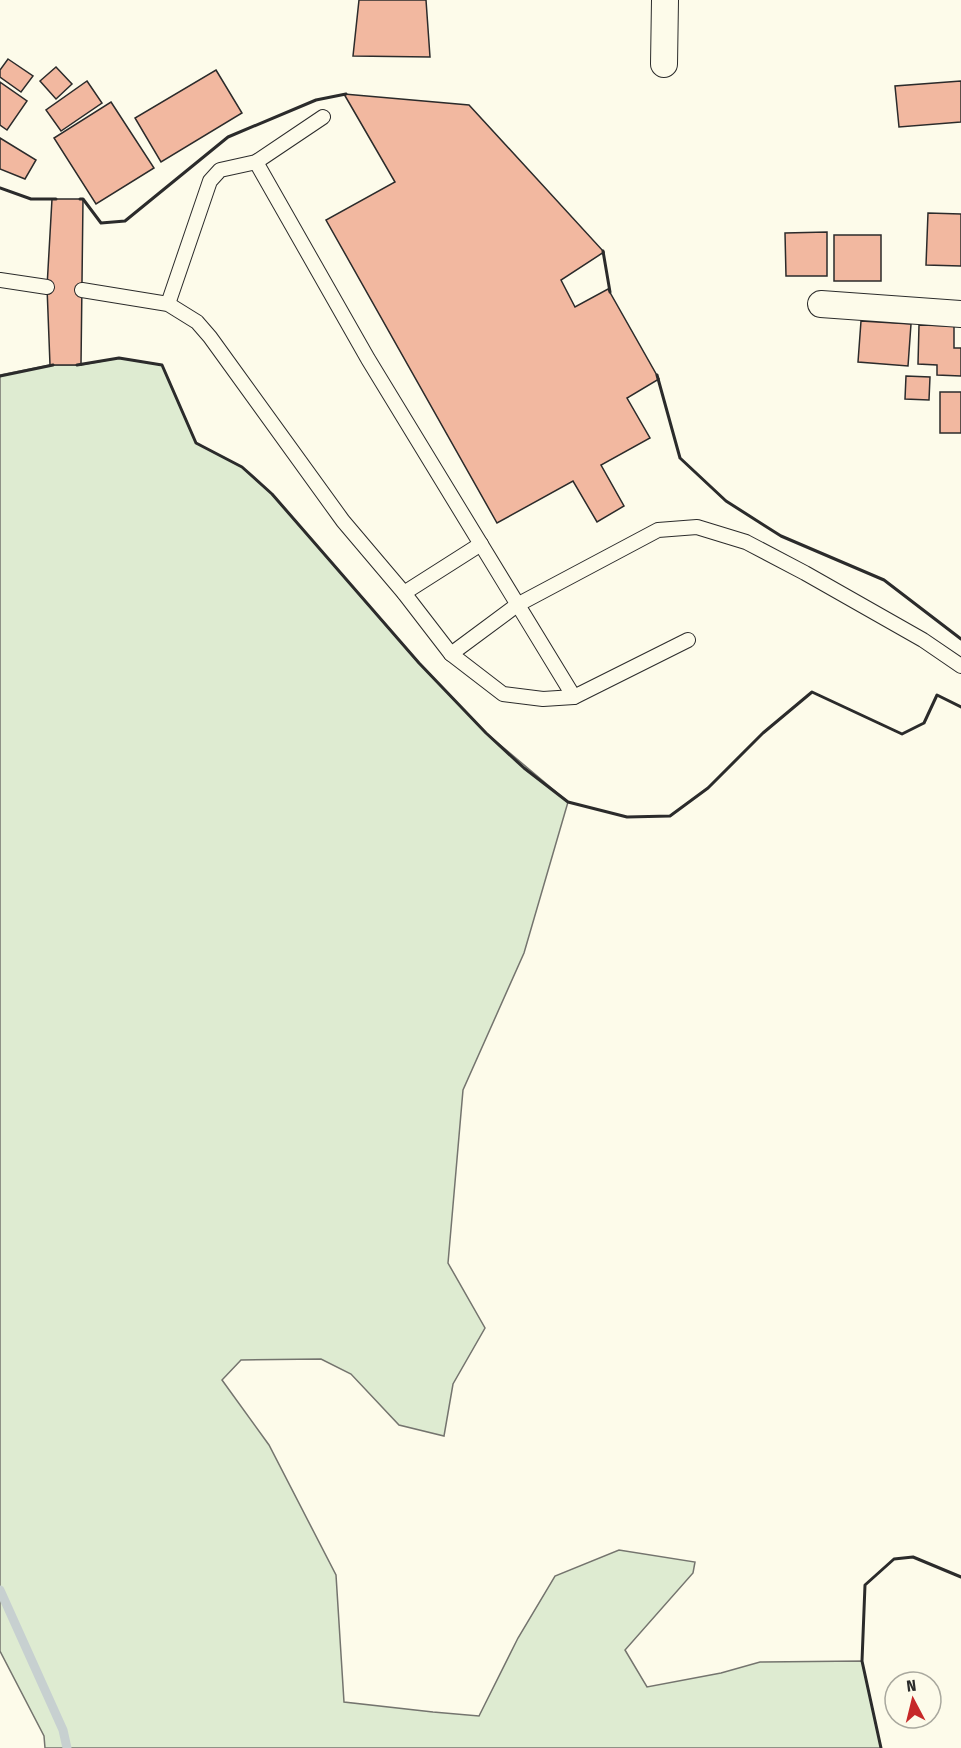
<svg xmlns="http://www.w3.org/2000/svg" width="961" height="1748" viewBox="0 0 961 1748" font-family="'Fira Sans Condensed',sans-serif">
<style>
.green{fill:#deebd1;stroke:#74746e;stroke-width:1.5}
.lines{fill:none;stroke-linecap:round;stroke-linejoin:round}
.stream{stroke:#c7d0d0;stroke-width:9}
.building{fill:#f2b8a0;stroke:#2b2b2b;stroke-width:1.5}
.service-casing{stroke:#2b2b2b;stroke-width:16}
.minor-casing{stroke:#2b2b2b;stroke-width:28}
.service{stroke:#fdfbea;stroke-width:14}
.minor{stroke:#fdfbea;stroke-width:26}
.wall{stroke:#2b2b2b;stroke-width:3}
</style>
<rect width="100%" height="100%" fill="#fdfbea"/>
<!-- green -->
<polygon class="green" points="119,358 162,365 196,443 242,467 272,494 419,663 486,733 568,802 524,953 463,1090 448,1263 485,1328 453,1384 444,1436 399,1425 351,1374 321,1359 241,1360 222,1380 269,1445 336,1575 344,1702 433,1712 479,1716 518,1638 555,1576 619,1550 695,1562 693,1573 625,1650 647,1687 721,1673 760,1662 862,1661 881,1748 45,1748 44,1736 0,1651 0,375 50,365 81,365"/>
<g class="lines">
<!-- stream -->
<polyline class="stream" points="0,1590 63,1730 67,1748"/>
</g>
<!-- building -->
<g class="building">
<polygon points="359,0 426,0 430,57 353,56"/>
<polygon points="8,59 33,76 21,92 0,77 0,70"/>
<polygon points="56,67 72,84 56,99 40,81"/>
<polygon points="216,70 242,113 161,162 135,118"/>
<polygon points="87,81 102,103 61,131 46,110"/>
<polygon points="961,81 961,122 899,127 895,86"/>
<polygon points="0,82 27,101 7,130 0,125"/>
<polygon points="344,94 469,105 604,252 561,280 575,307 608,289 659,379 627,398 650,438 601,465 624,506 597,522 573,481 497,523 326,220 395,182"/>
<polygon points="111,102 154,168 96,204 54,138"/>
<polygon points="0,138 36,160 25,179 0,169"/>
<polygon points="52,199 83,199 81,365 50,365 47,287"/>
<polygon points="928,213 961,214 961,266 926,265"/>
<polygon points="827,232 827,276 786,276 785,233"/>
<rect x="834" y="235" width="47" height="46"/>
<polygon points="861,321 911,324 908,366 858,362"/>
<polygon points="919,325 954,326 954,348 961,348 961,376 937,375 937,365 918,364"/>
<polygon points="906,376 930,377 929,400 905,399"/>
<rect x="940" y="392" width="21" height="41"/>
</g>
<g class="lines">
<!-- service casing -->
<g class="service-casing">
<g id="service">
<polyline points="256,162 368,359 574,697"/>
<polyline points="0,280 47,287"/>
<polyline points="82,290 168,304 197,322 210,337 343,521 404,593 451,654 503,694 543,699 574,697 688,640"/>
<polyline points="168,304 210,181 220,170 256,162 323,117"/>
<polyline points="404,593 481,544"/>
<polyline points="451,654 517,605 658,530 697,527 746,542 805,573 923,640 961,666"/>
</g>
</g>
<!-- minor casing -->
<g class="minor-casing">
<g id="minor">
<polyline points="664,64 665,0"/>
<polyline points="821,304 961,314"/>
</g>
</g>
<!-- service -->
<use href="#service" class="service"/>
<!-- minor -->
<use href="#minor" class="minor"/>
<!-- wall -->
<g class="wall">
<polyline points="0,188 31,199 56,199"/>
<polyline points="80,199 83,199 101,223 125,221 228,137 316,100 346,94"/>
<polyline points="603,251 610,292"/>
<polyline points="77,365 119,358 162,365 196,443 242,467 272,494 419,663 486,733 524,768 568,802 627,817 670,816 708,788 763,733 812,692 902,734 924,723 937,695 961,707"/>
<polyline points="657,375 680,458 726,501 781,536 884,580 961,639"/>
<polyline points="0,376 53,365"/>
<polyline points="881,1748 862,1661 865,1585 894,1559 913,1557 961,1577"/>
</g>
</g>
<!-- north arrow -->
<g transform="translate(913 1700) rotate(353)"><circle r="28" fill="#fdfbea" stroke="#a9a89e" stroke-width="1.5"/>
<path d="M0-4.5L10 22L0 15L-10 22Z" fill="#c62828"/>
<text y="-9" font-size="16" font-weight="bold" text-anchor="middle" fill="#2b2b2b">N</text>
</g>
</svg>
